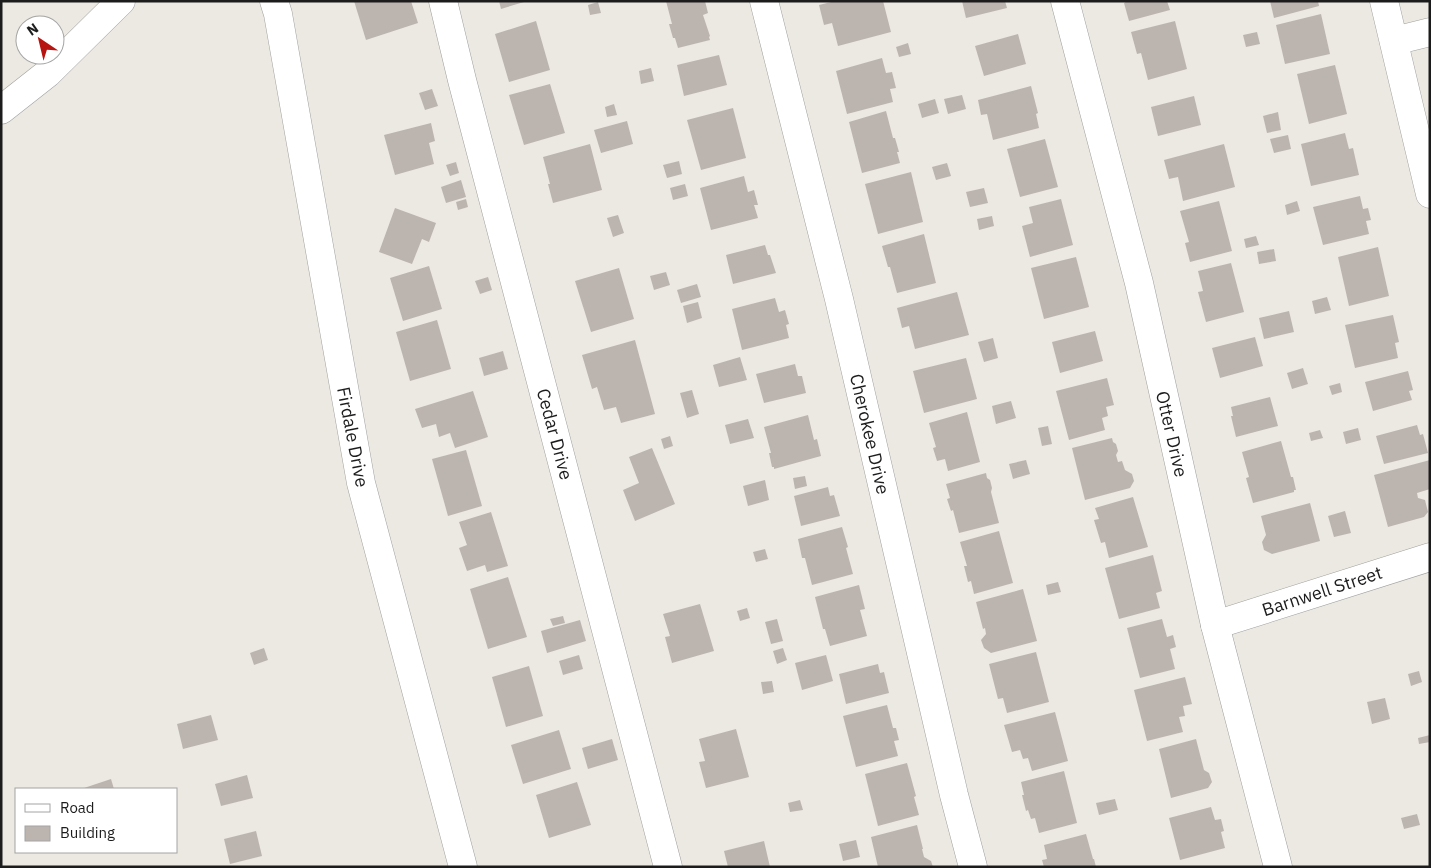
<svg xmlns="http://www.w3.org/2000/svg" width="1431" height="868" viewBox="0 0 1431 868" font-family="'IBM Plex Sans',sans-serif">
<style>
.building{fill:#bcb5af}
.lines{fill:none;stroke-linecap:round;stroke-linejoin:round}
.minor-casing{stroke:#a0a0a0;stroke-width:29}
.tertiary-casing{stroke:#a0a0a0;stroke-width:29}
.minor{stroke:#fff;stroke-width:28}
.tertiary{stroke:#fff;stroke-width:28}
.labels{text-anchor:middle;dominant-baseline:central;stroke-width:4;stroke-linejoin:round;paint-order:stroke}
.street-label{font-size:18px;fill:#1c1c1c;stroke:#fff}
</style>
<rect width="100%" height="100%" fill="#ece9e2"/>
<!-- building -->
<g class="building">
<polygon points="354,1 411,1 418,23 366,40"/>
<polygon points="499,1 524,1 524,2 501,9"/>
<polygon points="666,1 705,1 708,13 703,15 710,36 709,37 710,40 678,48 675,38 673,38 669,24 672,24"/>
<polygon points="835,1 883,1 891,32 838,46 832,23 824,25 819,5"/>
<polygon points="962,1 1005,1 1007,8 966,18"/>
<polygon points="1127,1 1167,1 1170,10 1129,21 1124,3"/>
<polygon points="1270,1 1318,1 1319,6 1274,18"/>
<polygon points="598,2 601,13 590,15 588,5"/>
<polygon points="1321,14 1330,54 1285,64 1276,25"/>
<polygon points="536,21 550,70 509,82 495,34"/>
<polygon points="1175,21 1187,69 1148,80 1141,53 1137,54 1131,32"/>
<polygon points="1257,32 1260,44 1246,47 1243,35"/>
<polygon points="1018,34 1026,64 984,76 975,46"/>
<polygon points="908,43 911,54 899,57 896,47"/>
<polygon points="719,55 727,85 684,96 677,65"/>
<polygon points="882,58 886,73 892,72 896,88 890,89 893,102 847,114 836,71"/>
<polygon points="1335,65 1347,114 1309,124 1297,74"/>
<polygon points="651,68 654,81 641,84 639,71"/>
<polygon points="550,84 565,133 524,145 509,95"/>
<polygon points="1031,86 1038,113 1036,114 1039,128 993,140 987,114 981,115 978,100"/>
<polygon points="432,89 438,106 425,110 419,93"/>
<polygon points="962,95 966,109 948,114 944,99"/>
<polygon points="1194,96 1201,125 1158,136 1151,107"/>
<polygon points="935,99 939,113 922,118 918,104"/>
<polygon points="614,104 617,115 607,117 605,107"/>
<polygon points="733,108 746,158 701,170 687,120"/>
<polygon points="886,111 893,138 895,138 899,152 897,152 900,163 862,173 849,122"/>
<polygon points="1278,112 1281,130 1267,133 1263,116"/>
<polygon points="627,121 633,144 601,153 594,130"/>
<polygon points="431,123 435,141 429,143 434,164 395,175 384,135"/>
<polygon points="1345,133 1349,149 1353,148 1359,175 1311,186 1301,144"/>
<polygon points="1288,135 1291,149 1274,153 1270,139"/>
<polygon points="1045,139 1058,187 1020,197 1007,149"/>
<polygon points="590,144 602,190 553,203 548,184 550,184 543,157"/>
<polygon points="1224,144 1235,187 1183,201 1178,177 1169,179 1164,160"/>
<polygon points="679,161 682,174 667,178 663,165"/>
<polygon points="456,162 459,173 450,176 446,165"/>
<polygon points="947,163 951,176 936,180 932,167"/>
<polygon points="911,172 923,222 878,234 865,184"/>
<polygon points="744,176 748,192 754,190 758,205 754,205 758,218 711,230 700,188"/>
<polygon points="461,180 466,197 446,203 441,187"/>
<polygon points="685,184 688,196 673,200 670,188"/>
<polygon points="984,188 988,203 970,207 966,192"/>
<polygon points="1360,196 1363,209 1368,208 1371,220 1366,221 1369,234 1323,245 1313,207"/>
<polygon points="466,199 468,207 458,210 456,202"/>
<polygon points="1061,199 1073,245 1030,257 1022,226 1033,223 1029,207"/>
<polygon points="1219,201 1232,251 1190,262 1185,243 1189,242 1180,211"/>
<polygon points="1297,201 1300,211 1287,215 1285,205"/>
<polygon points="395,208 436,223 429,242 422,239 412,264 379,252"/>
<polygon points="618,215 624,233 613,237 607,218"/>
<polygon points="992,216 994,226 979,230 977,219"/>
<polygon points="924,234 936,283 897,293 890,267 888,267 882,246"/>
<polygon points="1256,236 1259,245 1246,248 1244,239"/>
<polygon points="765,245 768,255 770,255 776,273 733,284 726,255"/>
<polygon points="1378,247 1389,296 1349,306 1338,257"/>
<polygon points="1274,249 1276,261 1259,264 1257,252"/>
<polygon points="1076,257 1089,307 1044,319 1031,268"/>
<polygon points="1231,263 1244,312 1206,322 1198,292 1203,291 1198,271"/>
<polygon points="429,266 442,309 403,321 390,278"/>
<polygon points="619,268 634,319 591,332 575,281"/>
<polygon points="666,272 670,285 654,290 650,276"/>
<polygon points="488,277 492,290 480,294 475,281"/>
<polygon points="697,284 701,297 681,303 677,290"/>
<polygon points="957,292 969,335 915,349 909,326 902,328 897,308"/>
<polygon points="1327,297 1331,310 1315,314 1312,301"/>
<polygon points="775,298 779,312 785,310 789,324 786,325 789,338 742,350 732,309"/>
<polygon points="698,302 702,318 687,323 683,306"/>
<polygon points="1289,311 1294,332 1264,339 1259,318"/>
<polygon points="1393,315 1399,342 1395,343 1398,358 1355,368 1345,325"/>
<polygon points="437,320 451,369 410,381 396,332"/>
<polygon points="1095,331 1103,361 1060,373 1052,342"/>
<polygon points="1255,337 1263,366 1220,378 1212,348"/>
<polygon points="993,338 998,358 984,362 978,342"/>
<polygon points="635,340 655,414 621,423 616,407 604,410 597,387 592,389 582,355"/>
<polygon points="503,351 508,369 484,376 479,358"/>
<polygon points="740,357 747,380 719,387 713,365"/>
<polygon points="966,358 977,399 924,413 913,371"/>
<polygon points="795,364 798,376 802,376 806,393 764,403 756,374"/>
<polygon points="1303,368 1308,384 1292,389 1287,373"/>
<polygon points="1408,371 1413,390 1409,391 1412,400 1373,411 1365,382"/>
<polygon points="1107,378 1114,405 1106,407 1108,416 1102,418 1105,430 1069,440 1056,391"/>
<polygon points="1340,383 1342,392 1332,395 1329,386"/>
<polygon points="692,390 699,414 687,418 680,393"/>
<polygon points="473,391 488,437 455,448 450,433 439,437 436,424 422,428 415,409"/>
<polygon points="1270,397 1278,426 1236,437 1231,416 1233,416 1231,407"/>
<polygon points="1011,401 1016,418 996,424 992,406"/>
<polygon points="967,412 980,462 948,471 945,459 937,461 933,448 936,447 929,423"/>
<polygon points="808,415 814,440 817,439 821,456 774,469 774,467 772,467 769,453 771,453 764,427"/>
<polygon points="748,419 754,438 730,444 725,425"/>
<polygon points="1417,425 1420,435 1423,434 1428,453 1384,464 1376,436"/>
<polygon points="1048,426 1052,444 1042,446 1038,428"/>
<polygon points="1358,428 1361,440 1346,444 1343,432"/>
<polygon points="1320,430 1323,438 1311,441 1309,433"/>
<polygon points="670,436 673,446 664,449 661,439"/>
<polygon points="1112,438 1113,442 1116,444 1118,451 1116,455 1118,462 1122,461 1125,470 1132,474 1134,481 1130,488 1085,500 1072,448"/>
<polygon points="1281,441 1291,477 1293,477 1296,490 1294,490 1294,492 1253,503 1246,478 1249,477 1242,452"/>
<polygon points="652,448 675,504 635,521 623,490 639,483 629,457"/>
<polygon points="466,450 482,506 448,516 432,459"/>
<polygon points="1026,460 1030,474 1013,479 1009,464"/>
<polygon points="1430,460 1430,489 1417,493 1418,498 1425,500 1428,512 1424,517 1388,527 1374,475"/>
<polygon points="986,473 987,478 990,480 992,488 991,492 999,523 959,533 953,510 951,511 947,499 950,498 946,484"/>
<polygon points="805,476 807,486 795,489 793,478"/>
<polygon points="765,480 769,500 748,506 743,486"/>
<polygon points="828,487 830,496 834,495 840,516 801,526 794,496"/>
<polygon points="1133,497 1148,547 1109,558 1105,542 1101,543 1094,520 1099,519 1095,508"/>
<polygon points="1310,503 1320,541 1272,554 1264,550 1262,542 1266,535 1261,516"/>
<polygon points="1345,511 1351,533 1334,537 1328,516"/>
<polygon points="491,512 508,566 487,572 485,565 467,571 459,548 467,545 459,522"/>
<polygon points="842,527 848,547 846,548 853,574 812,585 805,558 802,558 798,539"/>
<polygon points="999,531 1013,583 974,594 971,581 968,582 964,566 967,566 960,542"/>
<polygon points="765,549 768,559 756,562 753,552"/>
<polygon points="1153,555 1162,591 1156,593 1160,608 1119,619 1105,568"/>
<polygon points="508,577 527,637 488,649 470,589"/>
<polygon points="1058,582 1061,592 1048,595 1046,585"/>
<polygon points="859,585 865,609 860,610 867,636 830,646 825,629 823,629 815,597"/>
<polygon points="1023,589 1037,641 991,653 984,648 981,640 986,634 985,628 983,629 976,602"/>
<polygon points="700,604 714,651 672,663 665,637 670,636 663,614"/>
<polygon points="747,608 750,618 740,621 737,611"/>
<polygon points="563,616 565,623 553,626 550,619"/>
<polygon points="777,619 783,641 771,644 765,622"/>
<polygon points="1162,619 1167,637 1173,635 1176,647 1170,649 1175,669 1140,678 1127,628"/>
<polygon points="580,620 586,641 547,653 541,631"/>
<polygon points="264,648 268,660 254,665 250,653"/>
<polygon points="783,648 787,660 777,664 773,651"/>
<polygon points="1036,652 1049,702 1007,713 1003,698 998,699 989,664"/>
<polygon points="579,655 583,669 563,675 559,661"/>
<polygon points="826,655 833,681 802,690 795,663"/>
<polygon points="878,664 880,673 884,672 889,693 846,704 839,674"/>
<polygon points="529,666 543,716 506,727 492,677"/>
<polygon points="1419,671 1422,682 1411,686 1408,674"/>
<polygon points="1185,677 1192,704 1183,706 1185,716 1179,717 1183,732 1147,741 1134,690"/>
<polygon points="772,681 774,692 763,694 761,682"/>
<polygon points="1385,698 1390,719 1372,724 1367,702"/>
<polygon points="887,705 893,728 896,728 899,740 894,741 898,756 856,767 843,716"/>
<polygon points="1055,712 1068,761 1032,771 1028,758 1023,759 1020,750 1012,752 1004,725"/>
<polygon points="211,715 218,740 183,749 177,724"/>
<polygon points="736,729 749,777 706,788 699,762 705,761 699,739"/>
<polygon points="559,730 571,769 523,784 511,745"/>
<polygon points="1430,735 1430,742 1419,744 1418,738"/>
<polygon points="612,739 618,760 588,769 582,748"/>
<polygon points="1196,739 1204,770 1209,773 1212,782 1208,788 1171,798 1159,749"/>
<polygon points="907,763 916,796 914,797 919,815 878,826 865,774"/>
<polygon points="1064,771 1077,823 1039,833 1035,818 1031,819 1028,810 1026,811 1022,795 1024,795 1021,782"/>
<polygon points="247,775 253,798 221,806 215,784"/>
<polygon points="111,779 114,789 81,789"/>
<polygon points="577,782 591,825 549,838 536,795"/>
<polygon points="1115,799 1118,810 1099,815 1096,803"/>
<polygon points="800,800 803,810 790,812 788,803"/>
<polygon points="1211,807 1215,820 1221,819 1224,831 1221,832 1225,848 1180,860 1169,818"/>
<polygon points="1417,814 1420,825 1404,829 1401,818"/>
<polygon points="917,825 923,849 922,849 924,857 931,861 933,867 878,867 871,837"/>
<polygon points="256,831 262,856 230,864 224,839"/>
<polygon points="1086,834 1093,859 1094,859 1096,867 1044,867 1042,860 1047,859 1044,845"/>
<polygon points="856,840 860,857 843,861 839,844"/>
<polygon points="764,841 770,867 728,867 724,851"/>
</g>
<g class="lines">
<!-- minor casing -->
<g class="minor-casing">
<g id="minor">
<polyline points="274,1 278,14 361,483 463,867"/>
<polyline points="443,1 462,80 668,867"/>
<polyline points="764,1 839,299 954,795 973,867"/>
<polyline points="1065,1 1139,283 1215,625 1278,867"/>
<polyline points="1384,1 1430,194"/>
<polyline points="1394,41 1430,32"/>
<polyline points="1215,625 1430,557"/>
</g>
</g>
<!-- tertiary casing -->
<g class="tertiary-casing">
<polyline id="tertiary" points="1,110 48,73 121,1"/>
</g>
<!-- minor -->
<use href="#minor" class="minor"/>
<!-- tertiary -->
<use href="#tertiary" class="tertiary"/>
</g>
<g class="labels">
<!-- street labels -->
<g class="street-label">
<text transform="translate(555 434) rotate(75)">Cedar Drive</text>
<text transform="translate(870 434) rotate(77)">Cherokee Drive</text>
<text transform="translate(1172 434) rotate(77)">Otter Drive</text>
<text transform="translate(353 437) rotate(79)">Firdale Drive</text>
<text transform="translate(1322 591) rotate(-18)">Barnwell Street</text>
</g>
</g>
<!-- border -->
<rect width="1431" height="868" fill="none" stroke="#1c1c1c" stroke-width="5"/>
<!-- legend -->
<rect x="15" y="788" width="162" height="65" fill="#ffffff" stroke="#a4a4a4"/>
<rect x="25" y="804" width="25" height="8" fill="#ffffff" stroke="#a4a4a4"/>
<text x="60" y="813" font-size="15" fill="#1c1c1c">Road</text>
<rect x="25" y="826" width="25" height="15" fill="#bcb5af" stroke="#a4a4a4"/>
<text x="60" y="838" font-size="15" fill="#1c1c1c">Building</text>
<!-- north arrow -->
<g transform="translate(40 40) rotate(325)"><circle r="24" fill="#ffffff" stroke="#a4a4a4"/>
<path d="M0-4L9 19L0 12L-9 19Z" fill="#b71511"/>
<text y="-8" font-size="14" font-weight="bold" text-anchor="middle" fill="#1c1c1c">N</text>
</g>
</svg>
